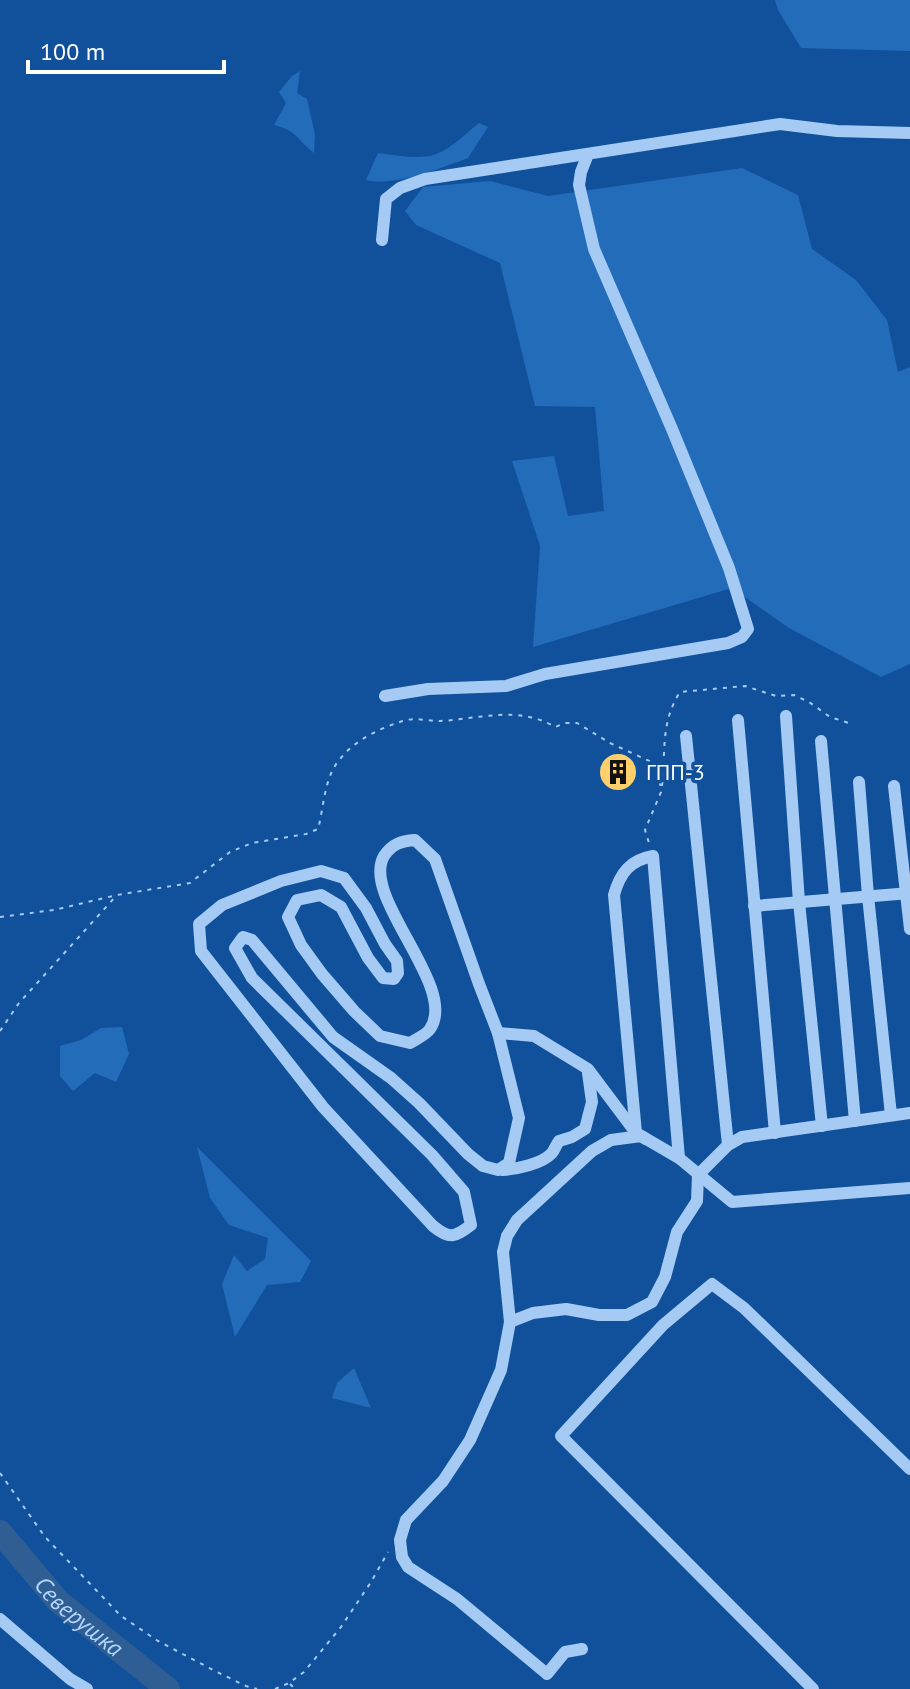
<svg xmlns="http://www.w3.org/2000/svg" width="910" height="1689" viewBox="0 0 910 1689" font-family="'PT Sans',sans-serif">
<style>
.green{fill:#236cba}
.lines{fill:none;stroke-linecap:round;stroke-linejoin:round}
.river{stroke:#2f5e95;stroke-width:24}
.path{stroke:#a5cbf4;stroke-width:2;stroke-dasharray:4 6;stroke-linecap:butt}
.minor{stroke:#a5cbf4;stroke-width:12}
.labels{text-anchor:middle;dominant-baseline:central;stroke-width:7;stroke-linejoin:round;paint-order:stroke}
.poi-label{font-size:22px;fill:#fff;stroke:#11519c;text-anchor:start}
.water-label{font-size:24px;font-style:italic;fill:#b2d5fb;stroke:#11519c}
</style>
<rect width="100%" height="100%" fill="#11519c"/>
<!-- green -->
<g class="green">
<polygon points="775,0 910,0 910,51 801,48 778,10"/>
<path d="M 300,71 L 297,93 L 307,99 L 315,135 L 314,153 C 295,138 298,131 274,125 L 286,103 L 279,92 L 292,76 Z"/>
<path d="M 479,123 L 488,127 L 468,158 C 440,168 396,187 366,180 L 378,153 C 395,155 414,159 430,156 C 448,152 465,134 479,123 Z"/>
<polygon points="742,168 798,195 812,249 856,280 887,320 898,372 910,367 910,664 881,677 789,628 732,588 533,647 540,546 512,461 554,456 568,516 604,511 595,407 535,406 500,263 416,225 405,211 423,187 490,181 548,196"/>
<polygon points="122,1027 129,1054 116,1082 95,1073 73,1091 60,1076 60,1046 81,1040 101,1028"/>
<polygon points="197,1147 311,1261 300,1282 267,1285 235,1337 222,1284 234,1255 247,1271 265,1259 268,1238 229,1225 210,1198"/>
<polygon points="354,1368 371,1408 332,1398 337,1383"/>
</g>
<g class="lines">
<!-- river -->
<path class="river" id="s1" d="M 0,1532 L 58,1601 L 168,1689"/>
<!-- path -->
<g class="path">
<path d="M 662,786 C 666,752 660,723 680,692 L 745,686 L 776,696 L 794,695 L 809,702 L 830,717 L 852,724"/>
<path d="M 0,917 L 54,910 L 117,895 L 190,883 L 230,852 L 252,843 L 306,834 L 318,829 C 324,807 324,777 340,759 C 355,740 380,728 403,721 C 414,717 428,721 440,721 C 479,719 519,705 555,727 L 565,723 L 577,723 L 610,743 L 658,765 L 661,792 L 645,830 L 649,843"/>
<polyline points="0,1031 19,1003 117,895"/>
<polyline points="0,1473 45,1537 121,1616 158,1641 215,1671 246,1686 257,1689"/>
<polyline points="290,1684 295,1689"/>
<polyline points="275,1689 289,1683 304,1672 341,1627 371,1582 388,1552"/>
</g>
<!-- minor -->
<g class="minor">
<polyline points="382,240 386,199 400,188 425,179 780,124 837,131 910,133"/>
<polyline points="385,696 428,689 506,686 545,674 728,643 742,637 748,629 729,568 672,429 594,249 579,185 581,172 588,154"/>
<polyline points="786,716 799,902 822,1126"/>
<polyline points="738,720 775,1133"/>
<polyline points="686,736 728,1145"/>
<polyline points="821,741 855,1121"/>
<polyline points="859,782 868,896 891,1115"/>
<polyline points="894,786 910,929"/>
<path d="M 415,840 L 435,859 L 479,984 L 498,1033 L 519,1118 L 509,1163 L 498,1170 L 483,1166 L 468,1154 L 419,1103 L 391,1078 L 333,1037 L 252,940 L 243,937 L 235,948 L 252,978 L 432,1155 L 464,1192 L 471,1225 C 455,1237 450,1240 433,1226 L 323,1107 L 201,951 L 199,924 L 222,905 L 281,881 L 321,871 L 344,878 L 366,908 L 385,944 L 397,961 L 398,973 L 394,979 L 383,978 L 368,958 L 341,907 L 321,895 L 297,900 L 288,917 L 301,945 L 322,974 L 354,1011 L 380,1036 L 410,1043 C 416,1039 426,1035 430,1029 C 459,987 360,897 384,856 C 392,844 401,841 415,840 Z"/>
<polyline points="754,906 910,893"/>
<polyline points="498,1033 534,1036 588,1069 636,1133 679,1158 732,1202 910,1188"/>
<path d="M 636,1133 L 614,895 C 620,873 630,860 653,856 L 679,1158"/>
<path d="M 502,1170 C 517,1169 542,1164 552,1153 C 555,1149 556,1145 559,1141 L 572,1137 L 585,1129 L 592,1102 L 588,1073"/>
<polyline points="510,1322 533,1313 566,1309 599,1315 627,1315 652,1302 665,1277 677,1232 697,1201 698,1175 728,1145 742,1137 910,1113"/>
<polyline points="0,1619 70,1679 87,1689"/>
<polyline points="582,1649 565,1652 547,1674 457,1599 408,1567 402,1557 400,1540 406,1520 443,1481 470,1440 501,1370 510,1322 503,1252 507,1236 517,1220 592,1151 611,1140 641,1136 646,1139"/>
<polyline points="813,1689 561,1436 663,1325 712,1284 744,1308 910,1469"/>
</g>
</g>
<!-- icons -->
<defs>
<g id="building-disc" transform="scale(2)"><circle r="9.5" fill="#ffd069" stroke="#11519c"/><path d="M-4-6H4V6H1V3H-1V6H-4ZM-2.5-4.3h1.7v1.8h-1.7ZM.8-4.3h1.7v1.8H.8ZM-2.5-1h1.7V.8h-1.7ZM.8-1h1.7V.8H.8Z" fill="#111"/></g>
</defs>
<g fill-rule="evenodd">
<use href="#building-disc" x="618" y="772"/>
</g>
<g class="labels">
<!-- poi labels -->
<g class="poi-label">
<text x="646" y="772">ГПП-3</text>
</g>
<!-- water labels -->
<g class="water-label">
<text stroke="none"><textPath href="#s1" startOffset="116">Северушка</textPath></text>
</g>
</g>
<!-- scale -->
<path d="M28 60v12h196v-12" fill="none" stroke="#ffffff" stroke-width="4"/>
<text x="40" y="60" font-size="24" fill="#ffffff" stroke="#11519c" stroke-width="6" paint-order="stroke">100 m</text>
</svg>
